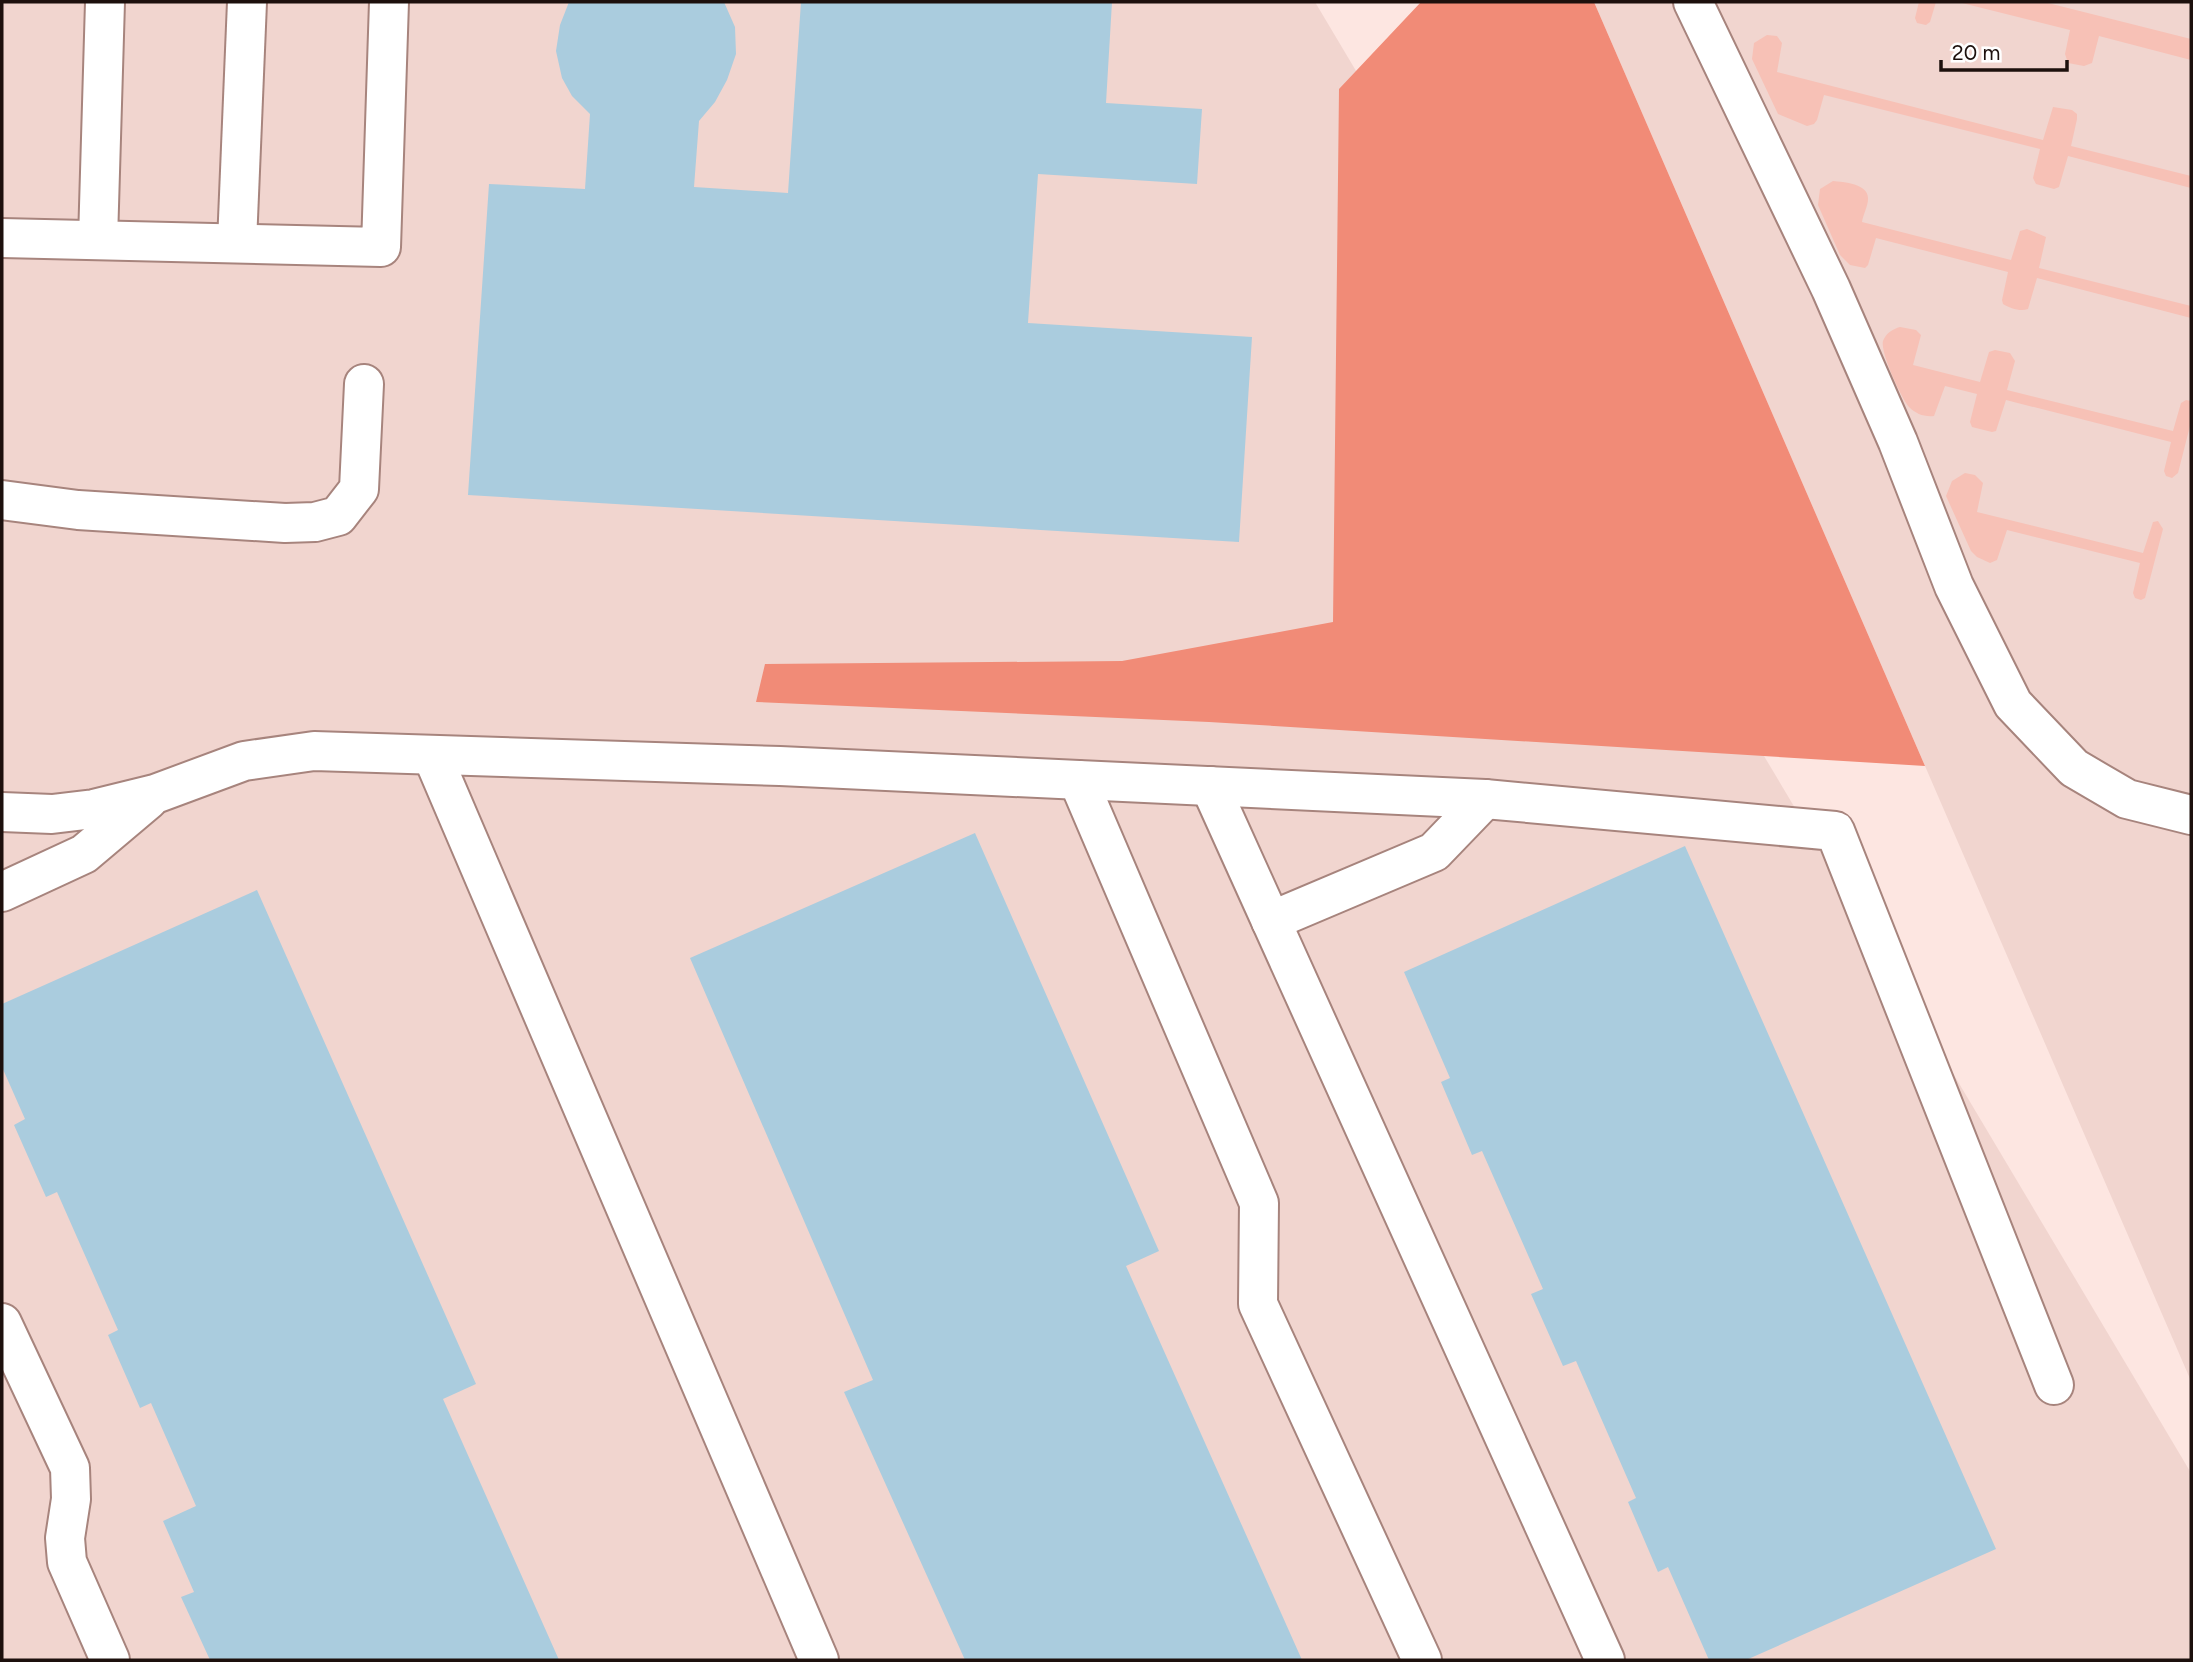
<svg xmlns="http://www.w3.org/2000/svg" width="2193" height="1662" viewBox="0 0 2193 1662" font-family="Figtree,sans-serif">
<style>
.built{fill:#f1d5cf}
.green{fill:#f7c1b6}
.forest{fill:#f18b77}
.building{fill:#aaccde}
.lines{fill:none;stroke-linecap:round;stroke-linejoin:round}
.minor-casing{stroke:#a7847d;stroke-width:42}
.minor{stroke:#fff;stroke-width:38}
</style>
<rect width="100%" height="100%" fill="#fde6e1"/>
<!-- built -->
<g class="built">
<polygon points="2,2 1315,2 2191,1473 2191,1660 2,1660"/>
<polygon points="1594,2 2191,2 2191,1381 1925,766"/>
</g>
<!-- green -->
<g class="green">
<polygon points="1919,2 1936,2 1930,22 1926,25 1917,23 1915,18"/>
<polygon points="1958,2 2044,2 2191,39 2191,60 2099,36 2092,63 2084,66 2068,63 2065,54 2070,30"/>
<polygon points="1767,35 1777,36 1782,43 1777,72 2043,140 2053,107 2072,110 2077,114 2077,119 2071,146 2191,176 2191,188 2068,156 2059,187 2054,189 2036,184 2033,178 2040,149 1824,95 1817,120 1814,124 1807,126 1778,114 1752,59 1754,43"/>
<path d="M 1833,181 C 1844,182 1869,184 1868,199 C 1868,206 1863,215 1862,222 L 2011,260 L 2020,231 L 2027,229 L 2046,237 L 2039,268 L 2191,306 L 2191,318 L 2037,278 L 2028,309 C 2020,312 2010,308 2003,304 L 2002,300 L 2008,272 L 1876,238 L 1868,265 L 1865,268 L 1850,265 L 1840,255 L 1818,205 L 1820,189 Z"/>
<path d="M 1900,327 L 1916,330 L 1921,335 L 1913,365 L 1980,382 L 1989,352 L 1995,350 L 2010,353 L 2015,361 L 2007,390 L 2173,431 L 2181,403 L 2186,400 L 2191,401 L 2191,422 L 2178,473 L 2172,478 L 2166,476 L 2164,471 L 2171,442 L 2006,400 L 1996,431 L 1992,432 L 1972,427 L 1970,422 L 1977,394 L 1945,386 L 1934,416 C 1924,417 1916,414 1909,407 C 1901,398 1880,352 1883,341 C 1886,333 1893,329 1900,327 Z"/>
<polygon points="1965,473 1975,475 1983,483 1977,512 2143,553 2153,522 2158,521 2163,529 2145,598 2141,600 2135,598 2133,593 2140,563 2007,530 1997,560 1990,563 1977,557 1971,551 1946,496 1952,481"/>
</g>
<!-- forest -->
<polygon class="forest" points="1421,2 1594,2 1925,766 1209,722 756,702 765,664 1122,661 1333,622 1339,89"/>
<!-- building -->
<g class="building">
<polygon points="569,2 724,2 735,27 736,54 727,80 715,102 699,121 694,187 788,193 801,2 1112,2 1106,103 1202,109 1197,184 1038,174 1028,323 1252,337 1239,542 468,495 489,184 585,189 590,114 572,96 562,78 556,51 560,25"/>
<polygon points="975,833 1159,1251 1126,1266 1302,1660 965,1660 844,1392 873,1380 690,958"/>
<polygon points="1685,846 1996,1549 1746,1660 1709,1660 1668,1567 1658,1572 1628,1502 1636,1498 1576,1361 1563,1366 1531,1294 1543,1289 1482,1151 1472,1155 1441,1082 1450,1078 1404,972"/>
<polygon points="257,890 476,1384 443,1399 559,1660 210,1660 181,1597 194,1592 163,1521 196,1506 151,1403 140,1408 108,1335 118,1330 57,1192 46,1197 14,1125 25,1119 2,1067 2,1004"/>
</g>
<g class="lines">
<!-- minor casing -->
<g class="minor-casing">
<g id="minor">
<polyline points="1693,2 1831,289 1898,442 1954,586 2013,704 2074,768 2127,799 2191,815"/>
<polyline points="2,238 381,247 389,2"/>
<polyline points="98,240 105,2"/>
<polyline points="237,243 247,2"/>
<polyline points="2,500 78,510 285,523 315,522 338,516 359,489 364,384"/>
<polyline points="432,755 819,1660"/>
<polyline points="1078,780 1259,1203 1258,1304 1422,1660"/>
<polyline points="1210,786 1605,1660"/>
<polyline points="2,812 52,814 94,809 155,794 244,761 314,751 780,766 1485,799 1835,831 2054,1385"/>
<polyline points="2,892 84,854 148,800"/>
<polyline points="1271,921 1434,852 1485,799"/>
<polyline points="2,1323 70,1468 71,1499 65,1538 67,1562 110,1660"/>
</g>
</g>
<!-- minor -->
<use href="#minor" class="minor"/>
</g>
<!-- border -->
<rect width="2193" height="1662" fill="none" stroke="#1d100d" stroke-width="7"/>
<!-- scale -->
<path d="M1941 60v10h126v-10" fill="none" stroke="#1d100d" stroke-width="3.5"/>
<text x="1952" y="60" font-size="21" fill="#1d100d" stroke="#ffffff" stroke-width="5" paint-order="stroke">20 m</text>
</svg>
